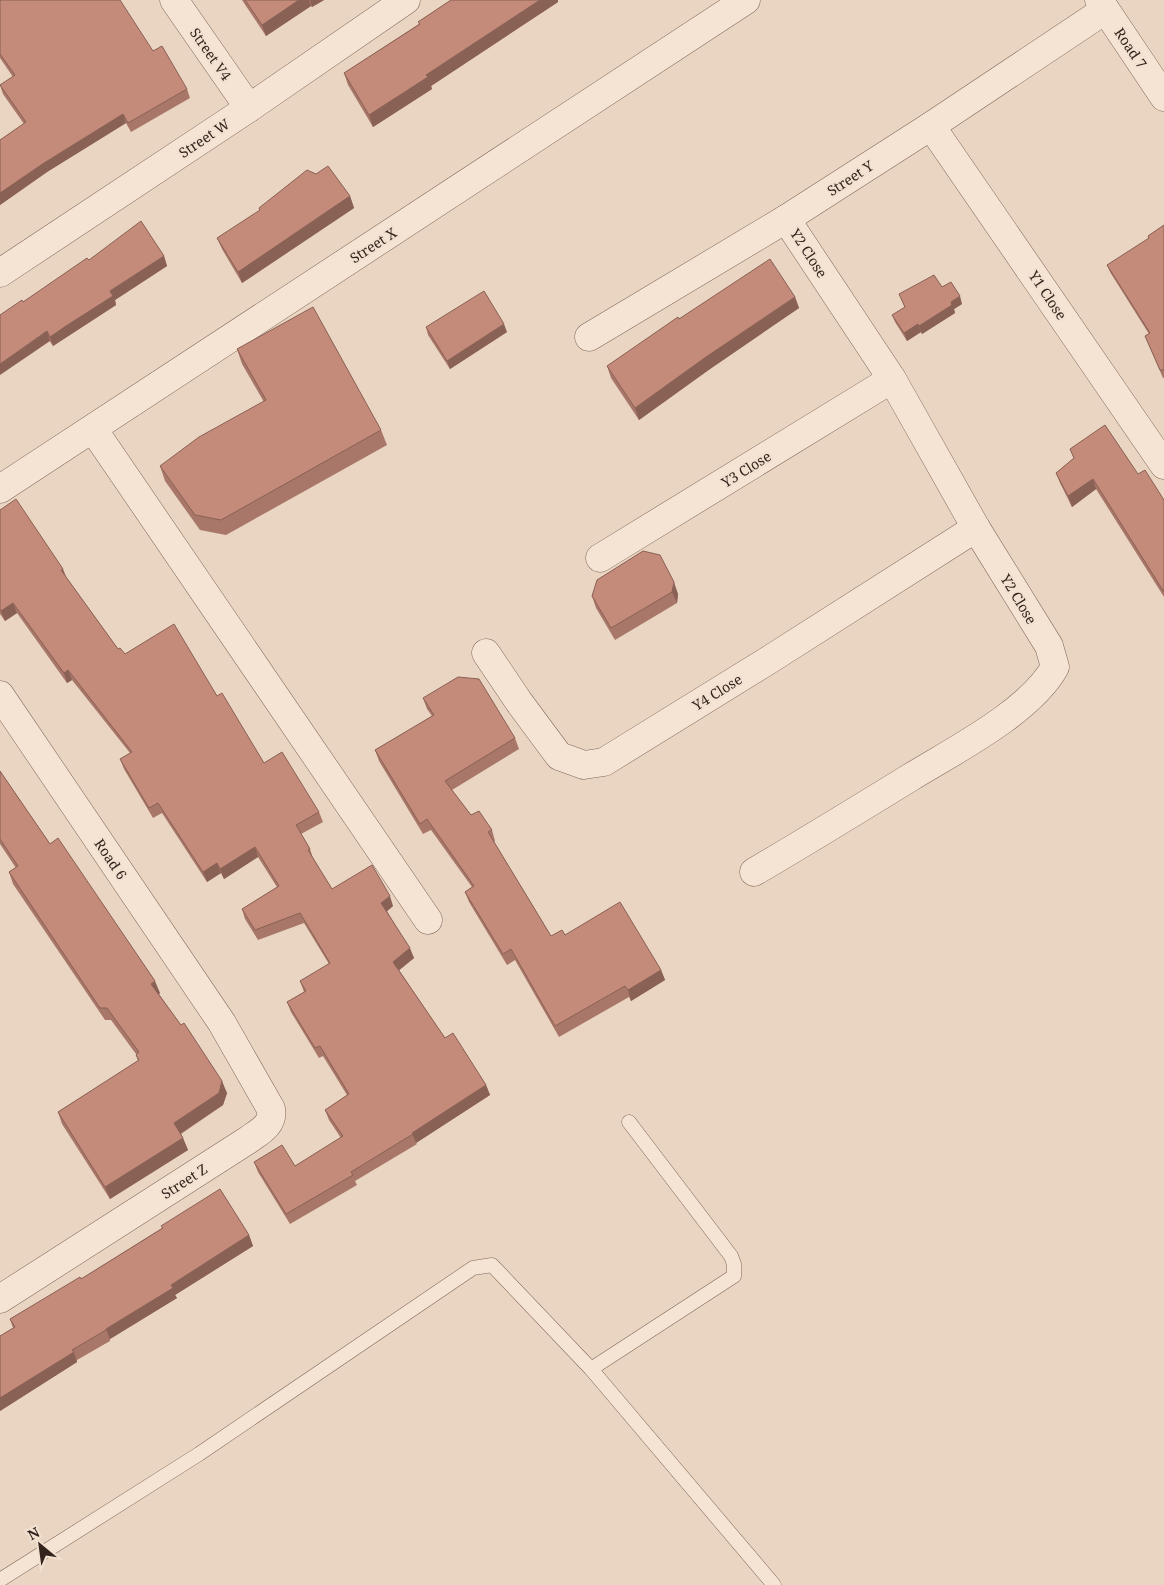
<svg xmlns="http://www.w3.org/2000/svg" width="1164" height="1585" viewBox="0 0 1164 1585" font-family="'Noto Serif',serif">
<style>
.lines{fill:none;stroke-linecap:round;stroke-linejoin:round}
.lane-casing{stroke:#81675b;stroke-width:15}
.street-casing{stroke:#81675b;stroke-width:29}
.lane{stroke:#f5e4d4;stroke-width:14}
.street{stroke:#f5e4d4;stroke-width:28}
.wall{fill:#a97769}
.shaded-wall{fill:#896155}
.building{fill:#c48a7a;stroke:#896155}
.labels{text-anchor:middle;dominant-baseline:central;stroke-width:4.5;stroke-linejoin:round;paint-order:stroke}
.street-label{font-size:14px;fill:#32231d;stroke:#f2e1d0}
</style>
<rect width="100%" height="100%" fill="#e9d5c1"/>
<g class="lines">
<!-- lane casing -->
<g class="lane-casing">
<g id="lane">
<polyline points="591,1369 734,1276 734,1264 731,1256 629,1122"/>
<polyline points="0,1580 199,1454 473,1268 492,1265 591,1369 774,1585"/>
</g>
</g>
<!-- street casing -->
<g class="street-casing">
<g id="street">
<polyline points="174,0 249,108"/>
<polyline points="1099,0 1164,97"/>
<polyline points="931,126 1164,465"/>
<polyline points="0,273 249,108 406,0"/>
<polyline points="589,337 786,219 931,126 1105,10"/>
<polyline points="93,429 428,920"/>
<polyline points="0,489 746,0"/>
<polyline points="600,558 892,379"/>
<polyline points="486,653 519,702 559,756 584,765 604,762 772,658 976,528"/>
<path d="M 0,695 L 222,1023 L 271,1109 C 274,1125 259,1132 248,1140 L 0,1299"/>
<path d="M 754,872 C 807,841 859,809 911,777 C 955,750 1030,712 1055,667 L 1049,646 L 976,528 L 892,379 L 786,219"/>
</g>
</g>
<!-- lane -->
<use href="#lane" class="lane"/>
<!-- street -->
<use href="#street" class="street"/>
</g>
<!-- wall -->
<g class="wall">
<polygon points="0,0 153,51 187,89 190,98 131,132 126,123 47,172 0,205 0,140 24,124 3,94 0,85 13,77 0,58"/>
<polygon points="242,0 324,0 312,7 311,6 266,36"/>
<polygon points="451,0 558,0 558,2 431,86 432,89 373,127 348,85 344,73 419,24 418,22"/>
<polygon points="350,196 354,208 242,283 222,249 217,238"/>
<polygon points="1164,225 1164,378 1163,378 1145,336 1149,334 1110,272 1107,265 1149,239 1148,236"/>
<polygon points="164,256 167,266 115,300 116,305 53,346 23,302 89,260"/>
<polygon points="942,287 962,304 954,309 955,313 922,334 921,332 907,341 895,322 892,315 905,308 899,294"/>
<polygon points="795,297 799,308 710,369 639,420 611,378 607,366 679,319"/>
<polygon points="426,327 507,332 450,369 428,335"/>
<polygon points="237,349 381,430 387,445 226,535 200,530 165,481 160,466 264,402 242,364"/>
<polygon points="1070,449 1138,474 1164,500 1164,597 1096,489 1072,507 1060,483 1056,473 1074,458"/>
<polygon points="0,510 67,579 118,649 125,654 217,696 264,763 319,812 323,822 301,834 310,849 313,858 332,889 393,906 387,911 414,958 399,970 445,1038 486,1085 490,1095 416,1143 417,1144 355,1181 357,1185 290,1224 258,1172 254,1162 295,1166 341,1138 329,1120 325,1110 347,1095 323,1056 319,1058 291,1012 287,1002 304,992 300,981 329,964 304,923 258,940 245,919 242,909 277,887 258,857 224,879 221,873 207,882 162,813 153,818 124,769 120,759 130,753 72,680 67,683 17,613 5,621 0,614"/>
<polygon points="643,551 678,594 677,603 615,640 596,608 592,596"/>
<polygon points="423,698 515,738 519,749 452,790 471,815 492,830 495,841 494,842 551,936 565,935 661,970 665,980 631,1001 629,997 559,1037 515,960 507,965 469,902 465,892 472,887 431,830 423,834 379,761 375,750 432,716 427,709"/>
<polygon points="0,771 50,844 160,993 159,994 227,1093 223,1105 181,1134 188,1150 110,1199 62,1124 58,1112 138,1061 136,1055 136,1054 111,1020 105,1020 13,884 9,872 16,868 0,844"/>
<polygon points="161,1226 249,1235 253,1246 175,1295 177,1298 110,1339 110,1341 77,1360 77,1362 0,1411 0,1336 13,1328 10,1319 81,1279 162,1228"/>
</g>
<!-- shaded-wall -->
<g class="shaded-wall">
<polygon points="299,0 309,0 311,6 266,36 262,25"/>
<polygon points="310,0 324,0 312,7"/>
<polygon points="540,0 558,0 558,2 431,86 432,89 373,127 369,115 426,75"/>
<polygon points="123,114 126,123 47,172 0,205 0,193 44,163"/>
<polygon points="350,196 354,208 242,283 238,272"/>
<polygon points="164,256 167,266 115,300 116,305 53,346 50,337 110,291"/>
<polygon points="960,296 962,304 954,309 955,313 922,334 919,326"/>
<polygon points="795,297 799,308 710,369 639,420 635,408 706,357"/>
<polygon points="504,324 507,332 450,369 447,361"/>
<polygon points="918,324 921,332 907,341 904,333"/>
<polygon points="47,331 50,341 0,375 0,364"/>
<polygon points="1093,479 1096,489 1072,507 1068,496"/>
<polygon points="63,569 67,579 61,570"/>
<polygon points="674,582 678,594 677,603 672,592"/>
<polygon points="13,603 17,613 5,621 1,611"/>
<polygon points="68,670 72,680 67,683 64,673"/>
<polygon points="255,847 258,857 224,879 220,869"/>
<polygon points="217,863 221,873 207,882 203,872"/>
<polygon points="390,896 393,906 385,913 381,903"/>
<polygon points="410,948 414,958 397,972 393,962"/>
<polygon points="661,970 665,980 631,1001 628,990"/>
<polygon points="155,981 160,993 156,996 151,984"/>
<polygon points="222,1081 227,1093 223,1105 178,1135 174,1123"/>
<polygon points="486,1085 490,1095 416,1143 412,1133"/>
<polygon points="183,1138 188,1150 110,1199 105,1187"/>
<polygon points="249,1235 253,1246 175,1295 177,1298 110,1339 106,1329 171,1285"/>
<polygon points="74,1352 77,1362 0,1411 0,1398"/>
</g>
<!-- building -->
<g class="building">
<polygon points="0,0 120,0 153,51 162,46 187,89 128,123 123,114 44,163 0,193 0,140 26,122 0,85 15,75 0,54"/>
<polygon points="245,0 299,0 262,25"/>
<polygon points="451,0 540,0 426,75 428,77 369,115 344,73 420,24 418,22"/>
<polygon points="328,166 350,196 238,272 217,238 260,210 259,208 307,170 316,174"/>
<polygon points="141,221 164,256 110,291 113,296 66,326 50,337 47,331 0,364 0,315 22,300 23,302 87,258 89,260"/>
<polygon points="1164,225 1164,370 1160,370 1145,336 1150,333 1107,265 1149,238 1148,236"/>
<polygon points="770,259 795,297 706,357 635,408 607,366 678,317 679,319"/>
<polygon points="934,275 942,287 951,282 960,296 951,302 952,305 919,326 918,324 904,333 892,315 905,307 899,294"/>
<polygon points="484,291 504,324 447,361 426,327"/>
<polygon points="313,307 381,430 221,520 195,515 160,466 199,437 266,400 237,349"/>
<polygon points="1105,425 1138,474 1145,470 1164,500 1164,592 1093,479 1068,496 1056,473 1074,458 1070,449"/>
<polygon points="16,499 63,569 61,570 118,649 120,648 125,654 174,624 217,696 222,693 264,763 282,752 319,812 296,825 310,849 308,850 332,889 372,865 390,896 381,903 410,948 393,962 445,1038 453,1033 486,1085 412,1133 413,1134 351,1172 353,1175 286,1214 254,1162 282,1145 295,1166 343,1136 325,1110 349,1094 320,1046 315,1048 287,1002 306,991 300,981 330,963 300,913 255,930 242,909 279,886 255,847 220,869 217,863 203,872 158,803 149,808 120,759 132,752 68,670 64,673 13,603 1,611 0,609 0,510"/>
<polygon points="643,551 660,555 674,582 672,592 611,628 592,596 597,580"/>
<polygon points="458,677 479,679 515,738 445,781 471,815 479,811 492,830 488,832 551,936 562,930 565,935 620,902 661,970 628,990 625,986 555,1026 511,949 503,954 465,892 474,886 427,819 420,824 375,750 434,715 423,698"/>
<polygon points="0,771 50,844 58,838 155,981 151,984 181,1025 184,1023 222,1081 219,1093 174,1123 183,1138 105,1187 58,1112 139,1060 136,1055 139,1052 107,1008 100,1008 9,872 18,866 0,839"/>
<polygon points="220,1189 249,1235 171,1285 173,1288 106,1329 106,1330 72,1350 74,1352 0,1398 0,1336 15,1327 10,1319 80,1277 81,1279 163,1228 161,1226"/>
</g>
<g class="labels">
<!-- street labels -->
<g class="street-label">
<text transform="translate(1131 48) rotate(56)">Road 7</text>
<text transform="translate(211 54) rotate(55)">Street V4</text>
<text transform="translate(204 138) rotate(-34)">Street W</text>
<text transform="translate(850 178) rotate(-33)">Street Y</text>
<text transform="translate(373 245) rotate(-33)">Street X</text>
<text transform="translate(809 253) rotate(57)">Y2 Close</text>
<text transform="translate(1048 295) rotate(56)">Y1 Close</text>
<text transform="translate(746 469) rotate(-32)">Y3 Close</text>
<text transform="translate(1019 599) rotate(59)">Y2 Close</text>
<text transform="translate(717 692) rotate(-32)">Y4 Close</text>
<text transform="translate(111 859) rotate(56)">Road 6</text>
<text transform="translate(184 1181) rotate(-33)">Street Z</text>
</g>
</g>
<!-- north arrow -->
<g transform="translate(40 1545) rotate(331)" stroke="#f2e1d0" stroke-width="4" paint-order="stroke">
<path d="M0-4L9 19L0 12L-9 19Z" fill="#32231d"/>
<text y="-8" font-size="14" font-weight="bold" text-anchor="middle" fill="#32231d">N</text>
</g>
</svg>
